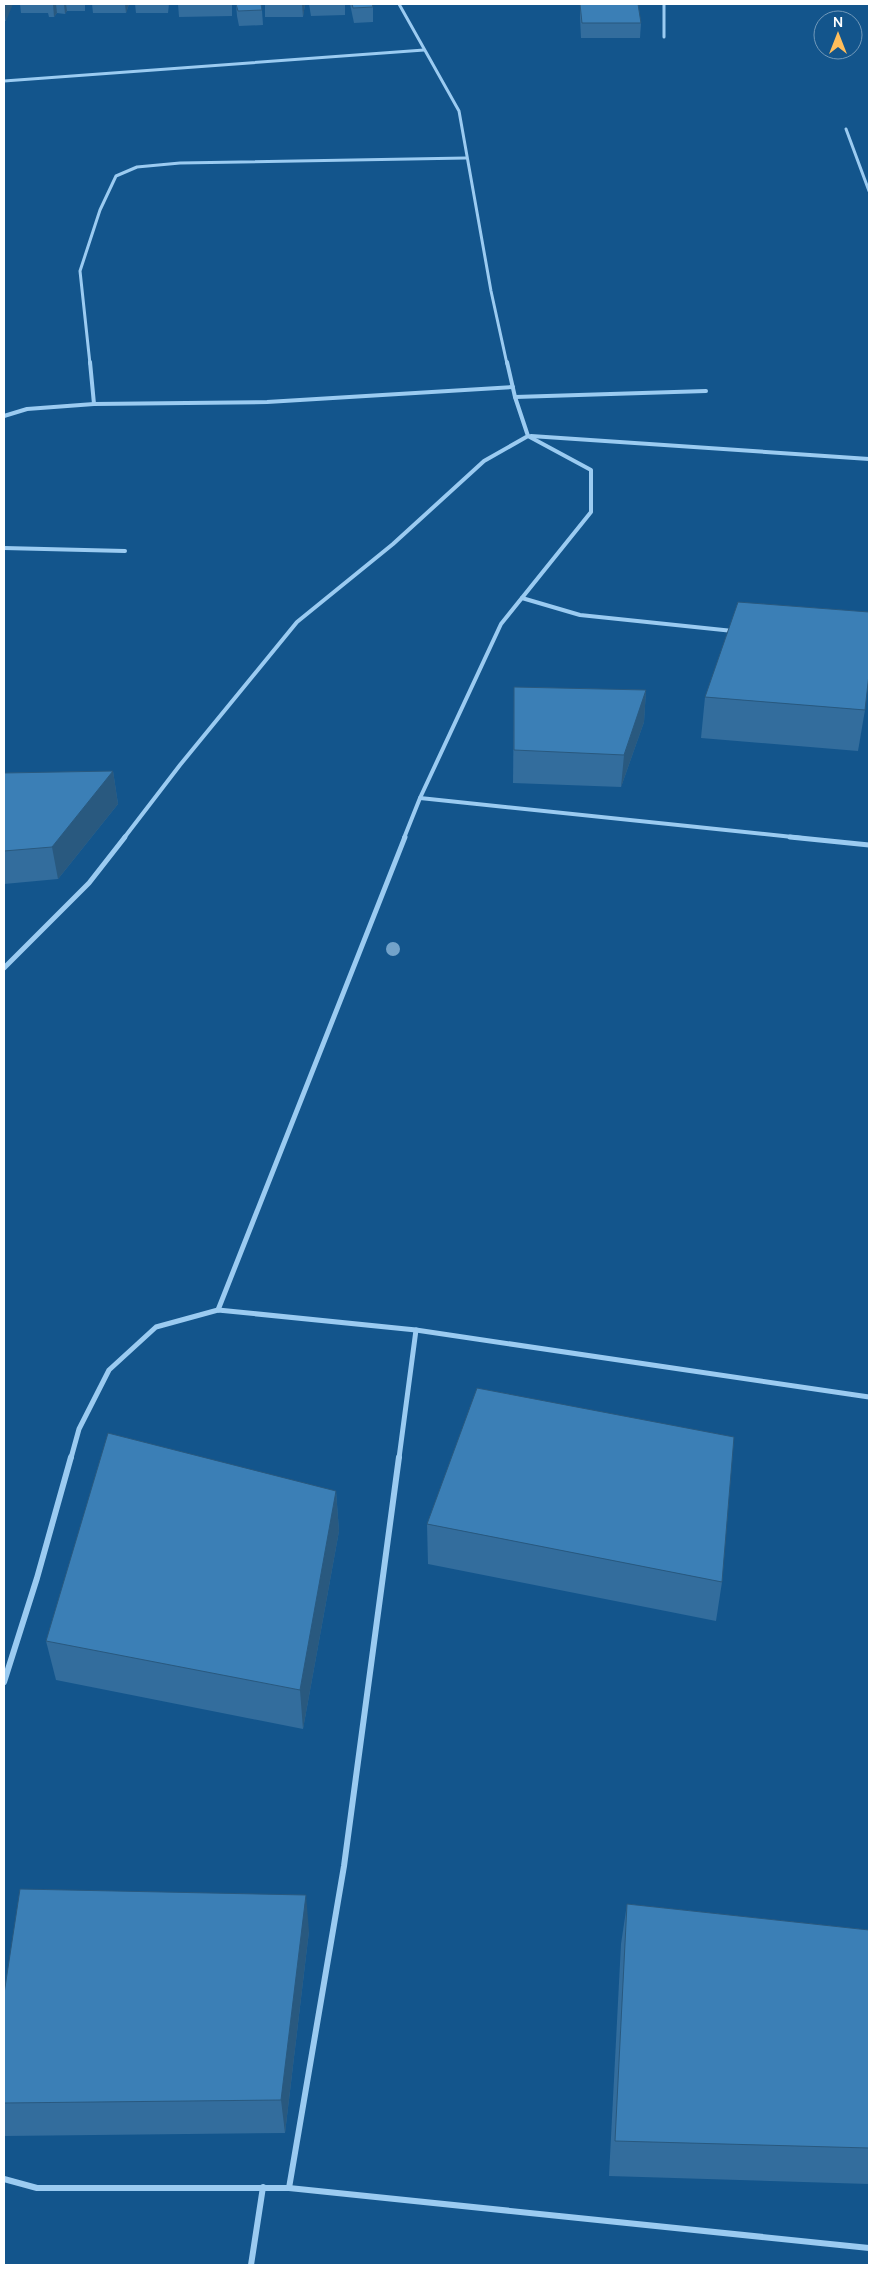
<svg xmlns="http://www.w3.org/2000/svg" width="873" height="2269" viewBox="0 0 873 2269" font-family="Manrope,sans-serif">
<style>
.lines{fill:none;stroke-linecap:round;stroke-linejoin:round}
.street-far3{stroke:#9bcbf1;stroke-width:3}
.street-far2{stroke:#9bcbf1;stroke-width:4}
.street-far1{stroke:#9bcbf1;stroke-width:5}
.street{stroke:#9bcbf1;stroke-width:6}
.tree{fill:#73a3ca}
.wall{fill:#336d9d}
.shaded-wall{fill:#29597f}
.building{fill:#3b7fb6;stroke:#29597f}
</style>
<rect width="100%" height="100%" fill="#13558c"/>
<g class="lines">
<!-- street-far3 -->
<g class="street-far3">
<polyline points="399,4 459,111 491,291 507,364"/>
<polyline points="664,4 664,37"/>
<polyline points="4,81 424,50"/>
<polyline points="846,129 869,191"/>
<polyline points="90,364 80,271 100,210 116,176 137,167 180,163 466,158"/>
</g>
<!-- street-far2 -->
<g class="street-far2">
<polyline points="90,362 94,404 267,402 513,387"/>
<polyline points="515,397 706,391"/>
<polyline points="4,416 27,409 94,404"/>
<polyline points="531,436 869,459"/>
<polyline points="4,548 125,551"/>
<polyline points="522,598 580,615 733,631"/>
<polyline points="420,798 802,838"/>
<polyline points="124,838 180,765 297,622 393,544 484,461 528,436 515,397 507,362"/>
<polyline points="404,838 420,798 501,624 591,512 591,470 528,436"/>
</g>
<!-- street-far1 -->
<g class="street-far1">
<polyline points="790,837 869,845"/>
<polyline points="4,968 89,883 125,837"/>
<polyline points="218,1310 405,837"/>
<polyline points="71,1458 79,1429 109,1370 156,1327 218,1310 416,1330 869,1397"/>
<polyline points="399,1458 416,1330"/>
</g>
<!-- street -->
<g class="street">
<polyline points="4,1682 37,1578 71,1457"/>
<polyline points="4,2179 37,2188 289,2188 869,2248"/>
<polyline points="289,2188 344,1866 399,1457"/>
<polyline points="251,2265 263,2187"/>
</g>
</g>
<!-- trees -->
<circle class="tree" cx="393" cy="949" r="7"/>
<!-- wall -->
<g class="wall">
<polygon points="4,4 6,21 4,21"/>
<polygon points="20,4 85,4 85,11 67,11 65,14 57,13 54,17 49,17 48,13 21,13"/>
<polygon points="92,4 129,4 126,13 93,13"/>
<polygon points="135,4 169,4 168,13 136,13"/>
<polygon points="178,4 232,4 232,16 179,17"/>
<polygon points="236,4 262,10 263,25 239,26 237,16"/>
<polygon points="265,4 305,4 303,17 265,17"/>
<polygon points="309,4 345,4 345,15 311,16"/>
<polygon points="350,4 372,4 373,7 373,22 354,23"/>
<polygon points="580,4 641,23 640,38 581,38 580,18"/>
<polygon points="514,687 646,690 644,722 621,787 513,783"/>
<polygon points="705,697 865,710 858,751 701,738"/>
<polygon points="113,771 118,804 58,879 4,884 4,773"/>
<polygon points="336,1491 339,1531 303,1729 56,1680 46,1641"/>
<polygon points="427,1524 722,1582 716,1621 428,1564"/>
<polygon points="627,1904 869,1930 869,2184 609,2176 621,1944"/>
<polygon points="309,1931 285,2133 4,2136 4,1994"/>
</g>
<!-- shaded-wall -->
<g class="shaded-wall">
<polygon points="5,4 13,4 6,21 4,7"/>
<polygon points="53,4 56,4 57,13 54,17"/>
<polygon points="64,4 66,4 67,11 65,14"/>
<polygon points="125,4 129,4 126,13"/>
<polygon points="302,4 305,4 303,17"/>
<polygon points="646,690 644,722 621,787 624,755"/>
<polygon points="113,771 118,804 58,879 52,847"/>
<polygon points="336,1491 339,1531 303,1729 300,1690"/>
<polygon points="306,1895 309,1931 285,2133 281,2100"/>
</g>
<!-- building -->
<g class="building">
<polygon points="236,4 261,4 262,10 238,11"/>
<polygon points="352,4 372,4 373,7 353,8"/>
<polygon points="580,4 638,4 641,23 582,23"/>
<polygon points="738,602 869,612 869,674 865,710 705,697"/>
<polygon points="514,687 646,690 624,755 514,750"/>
<polygon points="113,771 52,847 4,851 4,773"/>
<polygon points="477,1388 734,1437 722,1582 427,1524"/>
<polygon points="108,1433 336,1491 300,1690 46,1641"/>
<polygon points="20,1889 306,1895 281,2100 4,2103 4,1994"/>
<polygon points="627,1904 869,1930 869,2148 615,2141"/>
</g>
<!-- border -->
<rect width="873" height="2269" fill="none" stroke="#ffffff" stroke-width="10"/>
<!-- north arrow -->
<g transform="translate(838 35)"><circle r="24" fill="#13558c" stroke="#7199ba"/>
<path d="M0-4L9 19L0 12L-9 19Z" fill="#ffbe5b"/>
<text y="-8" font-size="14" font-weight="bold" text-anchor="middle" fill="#ffffff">N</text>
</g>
</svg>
